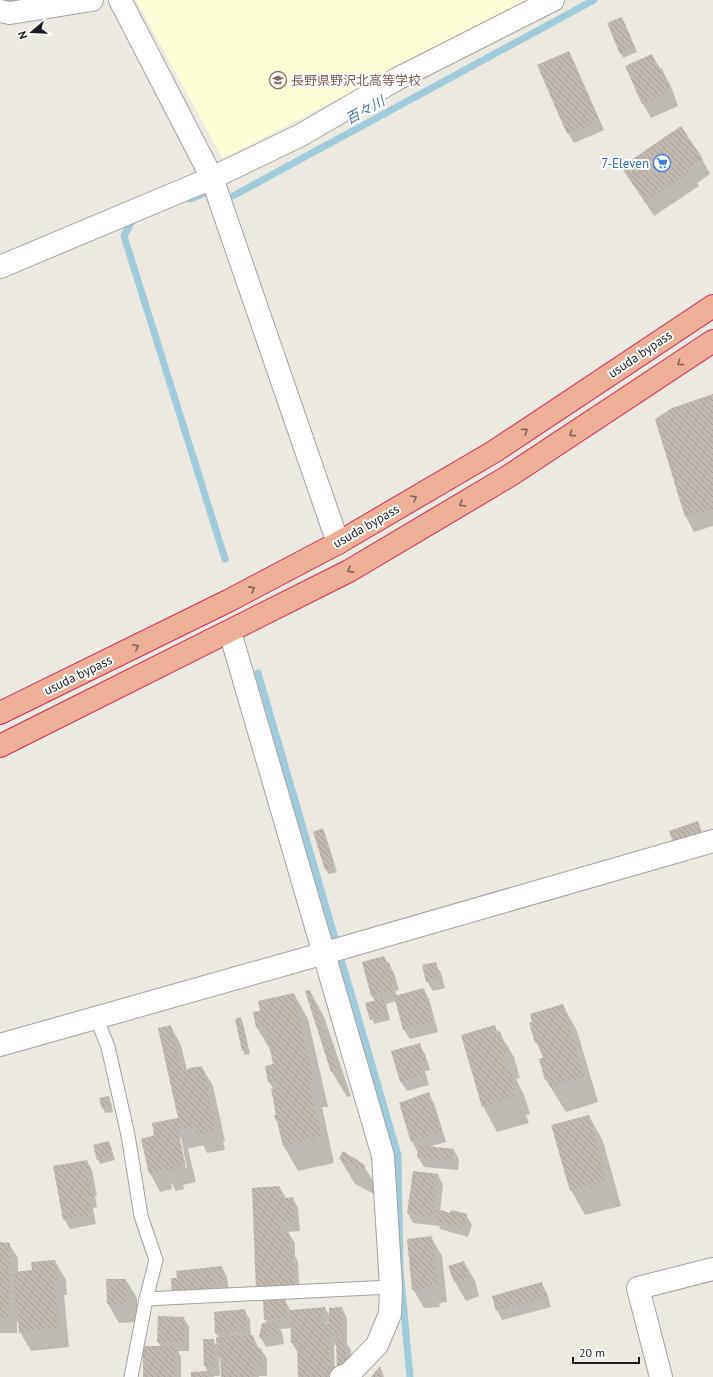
<svg xmlns="http://www.w3.org/2000/svg" width="713" height="1377" viewBox="0 0 713 1377" font-family="'PT Sans','Noto Sans JP',sans-serif">
<style>
.education{fill:#fdfed8}
.shadow{fill:#0003;fill-rule:evenodd}
.lines{fill:none;stroke-linecap:round;stroke-linejoin:round}
.stream{stroke:#a1cbda;stroke-width:7}
.building{fill:url(#building-back-hatch)}
.service-casing{stroke:#a2a2a2;stroke-width:15}
.minor-casing{stroke:#a2a2a2;stroke-width:24}
.trunk-casing{stroke:#d0285d;stroke-width:24}
.service{stroke:#fff;stroke-width:13}
.minor{stroke:#fff;stroke-width:22}
.trunk{stroke:#eeae98;stroke-width:22}
.oneway{stroke:#84645a}
.labels{text-anchor:middle;dominant-baseline:central;stroke-width:4;stroke-linejoin:round;paint-order:stroke}
.education-label{font-size:13px;fill:#785e54;stroke:#fff;text-anchor:start}
.shop-label{font-size:13px;fill:#366cbe;stroke:#fff;text-anchor:end}
.street-label{font-size:13px;fill:#1b1b1b;stroke:#fff}
.water-label{font-size:14px;font-style:italic;fill:#4b76a7;stroke:#fff}
</style>
<defs>
<pattern id="building-back-hatch" width="6" height="6" patternUnits="userSpaceOnUse"><rect width="6" height="6" fill="#c1b8b0"/><path d="M-1 5l2 2M0 0l6 6M5-1l2 2" fill="none" stroke="#a59e97"/></pattern>
</defs>
<rect width="100%" height="100%" fill="#ece9e0"/>
<!-- education -->
<polygon class="education" points="136,0 528,0 223,159"/>
<!-- shadow -->
<g class="shadow">
<polygon points="4,0 50,0 3,3"/>
<polygon points="622,18 637,52 623,58 621,53"/>
<polygon points="569,52 574,62 604,130 574,143 568,133"/>
<polygon points="652,55 670,84 678,106 651,118 643,104"/>
<polygon points="702,159 710,174 697,183 699,186 654,216 622,167"/>
<polygon points="713,395 713,526 694,532 686,517 656,419"/>
<polygon points="322,830 325,834 337,872 329,874 326,870 314,832"/>
<polygon points="384,957 394,973 399,990 395,991 397,996 423,989 429,999 438,1032 410,1039 404,1030 396,1001 386,1004 390,1020 374,1024 367,1004 375,1001 372,996 363,963"/>
<polygon points="435,963 441,973 445,988 433,991 427,981"/>
<polygon points="310,991 324,1017 351,1096 347,1097 332,1072 307,992"/>
<polygon points="294,994 308,1019 328,1107 322,1107 334,1163 298,1171 283,1145 279,1125 277,1121 277,1115 274,1090 269,1082 275,1065 272,1053 257,1028 254,1013 261,1012"/>
<polygon points="563,1005 577,1031 598,1102 566,1112 546,1080 540,1059 544,1058 536,1042"/>
<polygon points="240,1018 243,1023 250,1054 245,1055 243,1050"/>
<polygon points="494,1026 498,1032 499,1032 514,1057 520,1078 516,1079 524,1095 530,1114 526,1115 529,1123 497,1132 483,1106"/>
<path d="M 171,1027 L 181,1045 L 187,1071 L 202,1067 L 213,1086 L 225,1141 L 223,1142 L 225,1150 L 207,1153 L 203,1145 L 188,1149 L 196,1182 L 183,1185 L 184,1189 L 176,1191 L 171,1182 L 172,1189 L 160,1192 L 150,1173 L 156,1136 L 179,1119 ZM 179,1138 L 181,1138 L 187,1168 L 186,1168 Z"/>
<polygon points="419,1044 425,1054 430,1070 425,1071 429,1085 407,1091 401,1082"/>
<polygon points="428,1093 434,1103 446,1142 429,1147 454,1150 459,1160 458,1170 424,1167 418,1157 418,1151 417,1151 412,1141"/>
<polygon points="108,1097 111,1102 113,1112 105,1113 103,1108"/>
<polygon points="589,1116 603,1141 621,1206 585,1215 571,1190"/>
<polygon points="109,1142 111,1147 115,1160 100,1164 98,1159"/>
<polygon points="340,1159 364,1166 379,1191 376,1195 355,1184"/>
<polygon points="87,1161 92,1170 97,1196 95,1196 97,1207 93,1208 96,1224 70,1229 64,1219"/>
<polygon points="438,1175 443,1185 440,1211 451,1214 466,1215 472,1225 468,1237 440,1229 439,1226 413,1223 408,1213"/>
<path d="M 279,1187 L 285,1196 L 285,1199 L 293,1198 L 298,1208 L 300,1231 L 288,1232 L 295,1243 L 295,1256 L 298,1262 L 300,1297 L 284,1299 L 291,1311 L 325,1308 L 330,1317 L 342,1308 L 347,1318 L 347,1344 L 351,1350 L 352,1377 L 337,1345 L 334,1345 L 335,1377 L 299,1377 L 298,1353 L 292,1343 L 291,1328 L 280,1329 L 282,1332 L 284,1344 L 266,1347 L 260,1337 L 263,1324 L 267,1323 L 265,1319 L 264,1300 L 257,1290 ZM 330,1322 L 330,1324 L 324,1325 L 324,1323 Z"/>
<polygon points="431,1237 442,1256 447,1302 439,1303 440,1307 424,1308 413,1289"/>
<polygon points="0,1243 9,1244 18,1258 18,1273 33,1271 55,1261 66,1280 67,1295 64,1295 69,1347 31,1351 20,1332 19,1321 17,1321 17,1333 0,1333"/>
<polygon points="464,1262 475,1281 479,1296 466,1301 455,1282 450,1267"/>
<polygon points="222,1267 227,1277 229,1293 179,1304"/>
<polygon points="107,1280 126,1280 137,1298 137,1322 119,1323 108,1304"/>
<polygon points="541,1283 547,1293 551,1307 502,1320 497,1310"/>
<polygon points="245,1311 250,1320 251,1336 253,1336 259,1349 261,1349 267,1359 267,1376 259,1376 259,1377 222,1377 221,1361 219,1357 220,1376 214,1376 214,1377 192,1377 208,1372 205,1366 204,1340 213,1340 218,1348 219,1338 216,1333 215,1312"/>
<polygon points="184,1318 189,1327 189,1351 178,1351 181,1357 181,1377 144,1377 161,1347 158,1342"/>
</g>
<g class="lines">
<!-- stream -->
<g class="stream">
<polyline points="233,196 594,0"/>
<polyline points="190,199 203,194"/>
<polyline points="135,218 133,219 124,236 225,559"/>
<polyline points="258,673 398,1155 400,1269 410,1377"/>
</g>
</g>
<!-- building -->
<g class="building">
<polygon points="622,17 635,47 620,54 607,23"/>
<polygon points="569,51 599,120 567,134 537,65"/>
<polygon points="652,54 659,70 662,68 670,91 642,104 625,66"/>
<polygon points="681,126 703,159 689,168 692,171 645,202 621,167"/>
<polygon points="713,394 713,509 685,517 655,419 672,408"/>
<polygon points="698,821 703,835 674,845 669,831"/>
<polygon points="323,828 335,867 325,870 313,832"/>
<polygon points="384,956 386,963 389,962 394,980 391,981 393,991 371,996 362,962"/>
<polygon points="436,962 440,978 426,982 422,965"/>
<polygon points="424,988 433,1022 403,1030 394,996"/>
<polygon points="310,990 337,1070 331,1072 305,991"/>
<polygon points="294,993 314,1081 309,1082 321,1137 283,1146 277,1121 276,1121 274,1115 276,1115 271,1089 279,1088 277,1080 268,1082 265,1066 273,1064 265,1026 256,1028 253,1012 260,1011 258,1001"/>
<polygon points="383,998 388,1015 370,1020 365,1003"/>
<polygon points="563,1004 584,1076 550,1087 548,1079 545,1080 539,1059 543,1058 538,1042 535,1043 529,1023 532,1022 530,1014"/>
<polygon points="241,1017 248,1049 242,1051 235,1019"/>
<polygon points="171,1025 182,1072 190,1068 202,1066 215,1122 213,1123 215,1131 196,1135 194,1126 178,1130 185,1163 173,1166 174,1170 164,1172 163,1167 162,1167 162,1171 149,1174 141,1139 154,1135 152,1123 178,1118 158,1028"/>
<polygon points="495,1025 497,1032 500,1031 506,1052 502,1053 507,1069 510,1068 516,1088 513,1089 515,1097 482,1107 461,1035"/>
<polygon points="420,1043 425,1060 420,1061 424,1075 400,1082 391,1051"/>
<polygon points="429,1092 441,1132 411,1142 399,1103"/>
<polygon points="109,1096 111,1107 102,1109 99,1098"/>
<polygon points="589,1115 607,1180 570,1191 551,1125"/>
<polygon points="109,1141 113,1155 97,1160 93,1145"/>
<polygon points="418,1145 454,1149 453,1161 417,1157"/>
<polygon points="343,1151 365,1165 362,1171 339,1159"/>
<polygon points="87,1160 92,1186 90,1187 92,1197 88,1198 91,1215 63,1220 53,1166"/>
<polygon points="413,1171 438,1174 432,1217 407,1213"/>
<polygon points="280,1186 281,1199 293,1197 295,1222 281,1223 282,1234 289,1232 289,1252 293,1251 295,1288 256,1291 252,1188"/>
<polygon points="437,1209 450,1213 451,1210 467,1214 462,1228 434,1220"/>
<polygon points="432,1236 437,1284 429,1284 429,1288 412,1290 407,1239"/>
<polygon points="0,1242 10,1243 9,1318 0,1319"/>
<polygon points="55,1260 57,1276 54,1276 59,1328 19,1333 17,1307 15,1307 12,1282 14,1282 14,1272 32,1270 31,1262"/>
<polygon points="464,1261 469,1277 454,1282 448,1266"/>
<polygon points="222,1266 224,1283 209,1285 210,1291 172,1294 171,1278 177,1278 176,1271"/>
<polygon points="106,1279 126,1279 127,1304 107,1304"/>
<polygon points="542,1282 546,1297 496,1311 492,1296"/>
<polygon points="286,1299 287,1318 264,1320 263,1301"/>
<polygon points="325,1307 325,1312 322,1313 323,1317 319,1318 319,1324 329,1323 329,1308 342,1307 343,1334 329,1336 331,1377 298,1377 297,1343 291,1343 290,1310"/>
<polygon points="245,1309 247,1331 215,1333 214,1312"/>
<polygon points="158,1316 184,1317 184,1342 157,1342"/>
<polygon points="277,1321 279,1335 259,1337 262,1323"/>
<polygon points="253,1335 255,1348 261,1348 262,1366 254,1366 254,1377 221,1377 220,1357 217,1356 216,1337"/>
<polygon points="203,1339 214,1339 214,1366 204,1366"/>
<polygon points="336,1339 345,1339 347,1370 337,1371"/>
<polygon points="143,1346 176,1346 175,1377 143,1377"/>
<polygon points="380,1366 384,1377 371,1377"/>
<polygon points="212,1371 212,1377 191,1377 191,1372"/>
</g>
<g class="lines">
<!-- service casing -->
<g class="service-casing">
<g id="service">
<polyline points="96,1017 108,1047 128,1135 141,1216 156,1260 146,1299"/>
<polyline points="131,1377 146,1299 391,1287"/>
</g>
</g>
<!-- minor casing -->
<g class="minor-casing">
<g id="minor">
<polyline points="120,0 212,178 338,543"/>
<polyline points="0,11 10,13 92,0"/>
<polyline points="0,267 212,178 301,135 397,79 553,0"/>
<polyline points="230,632 383,1156 391,1287 390,1314 377,1345 350,1373 341,1377"/>
<polyline points="0,1045 325,953 713,841"/>
<polyline points="661,1377 638,1288 713,1269"/>
</g>
</g>
<!-- trunk casing -->
<g class="trunk-casing">
<g id="trunk">
<polyline points="0,713 228,601 338,543 495,451 713,306"/>
<polyline points="0,746 349,571 509,476 713,341"/>
</g>
</g>
<!-- service -->
<use href="#service" class="service"/>
<!-- minor -->
<use href="#minor" class="minor"/>
<!-- trunk -->
<use href="#trunk" class="trunk"/>
</g>
<!-- one-way arrows -->
<defs><path id="oneway-chevron" d="M-2-3.5L2.5 0L-2 3.5" fill="none" stroke-width="1.6" stroke-linecap="round" stroke-linejoin="round"/></defs>
<g class="oneway">
<use href="#oneway-chevron" transform="translate(680 363) rotate(146)"/>
<use href="#oneway-chevron" transform="translate(525 431) rotate(-34)"/>
<use href="#oneway-chevron" transform="translate(572 434) rotate(146)"/>
<use href="#oneway-chevron" transform="translate(414 498) rotate(-30)"/>
<use href="#oneway-chevron" transform="translate(462 504) rotate(149)"/>
<use href="#oneway-chevron" transform="translate(350 570) rotate(151)"/>
<use href="#oneway-chevron" transform="translate(252 589) rotate(-28)"/>
<use href="#oneway-chevron" transform="translate(136 647) rotate(-26)"/>
</g>
<!-- icons -->
<defs>
<g id="school-ring" transform="scale(0.9)"><circle r="9.5" fill="#fff" stroke="#8d6e63" stroke-width="1.5"/><path d="M0-5L7-2L0 1L-7-2ZM-4 1L0 2.5L4 1V4Q0 6-4 4Z" fill="#8d6e63"/></g>
<g id="supermarket-ring" transform="scale(0.9)"><circle r="9.5" fill="#fff" stroke="#3f7fe0" stroke-width="1.5"/><path d="M-6-5.5h2.5l.6 2H6L4.5 2H-2.5L-4.4-4H-6ZM-1.5 3.2a1.3 1.3 0 1 0 .1 0ZM3 3.2a1.3 1.3 0 1 0 .1 0Z" fill="#3f7fe0"/></g>
</defs>
<g fill-rule="evenodd">
<use href="#school-ring" x="278" y="80"/>
<use href="#supermarket-ring" x="662" y="163"/>
</g>
<g class="labels">
<!-- education labels -->
<g class="education-label">
<text x="291" y="80">長野県野沢北高等学校</text>
</g>
<!-- shop labels -->
<g class="shop-label">
<text x="649" y="163">7-Eleven</text>
</g>
<!-- street labels -->
<g class="street-label">
<text transform="translate(640 354) rotate(-34)">usuda bypass</text>
<text transform="translate(366 526) rotate(-30)">usuda bypass</text>
<text transform="translate(78 675) rotate(-26)">usuda bypass</text>
</g>
<!-- water labels -->
<g class="water-label">
<text transform="translate(365 110) rotate(-29)">百々川</text>
</g>
</g>
<!-- north arrow -->
<g transform="translate(32 32) rotate(251)" stroke="#ffffff" stroke-width="3" paint-order="stroke">
<path d="M0-3L7 15L0 10L-7 15Z" fill="#1b1b1b"/>
<text y="-6" font-size="11" font-weight="bold" text-anchor="middle" fill="#1b1b1b">N</text>
</g>
<!-- scale -->
<path d="M573 1357v6h66v-6" fill="none" stroke="#1b1b1b" stroke-width="2"/>
<text x="579" y="1357" font-size="12" fill="#1b1b1b" stroke="#ffffff" stroke-width="3" paint-order="stroke">20 m</text>
</svg>
